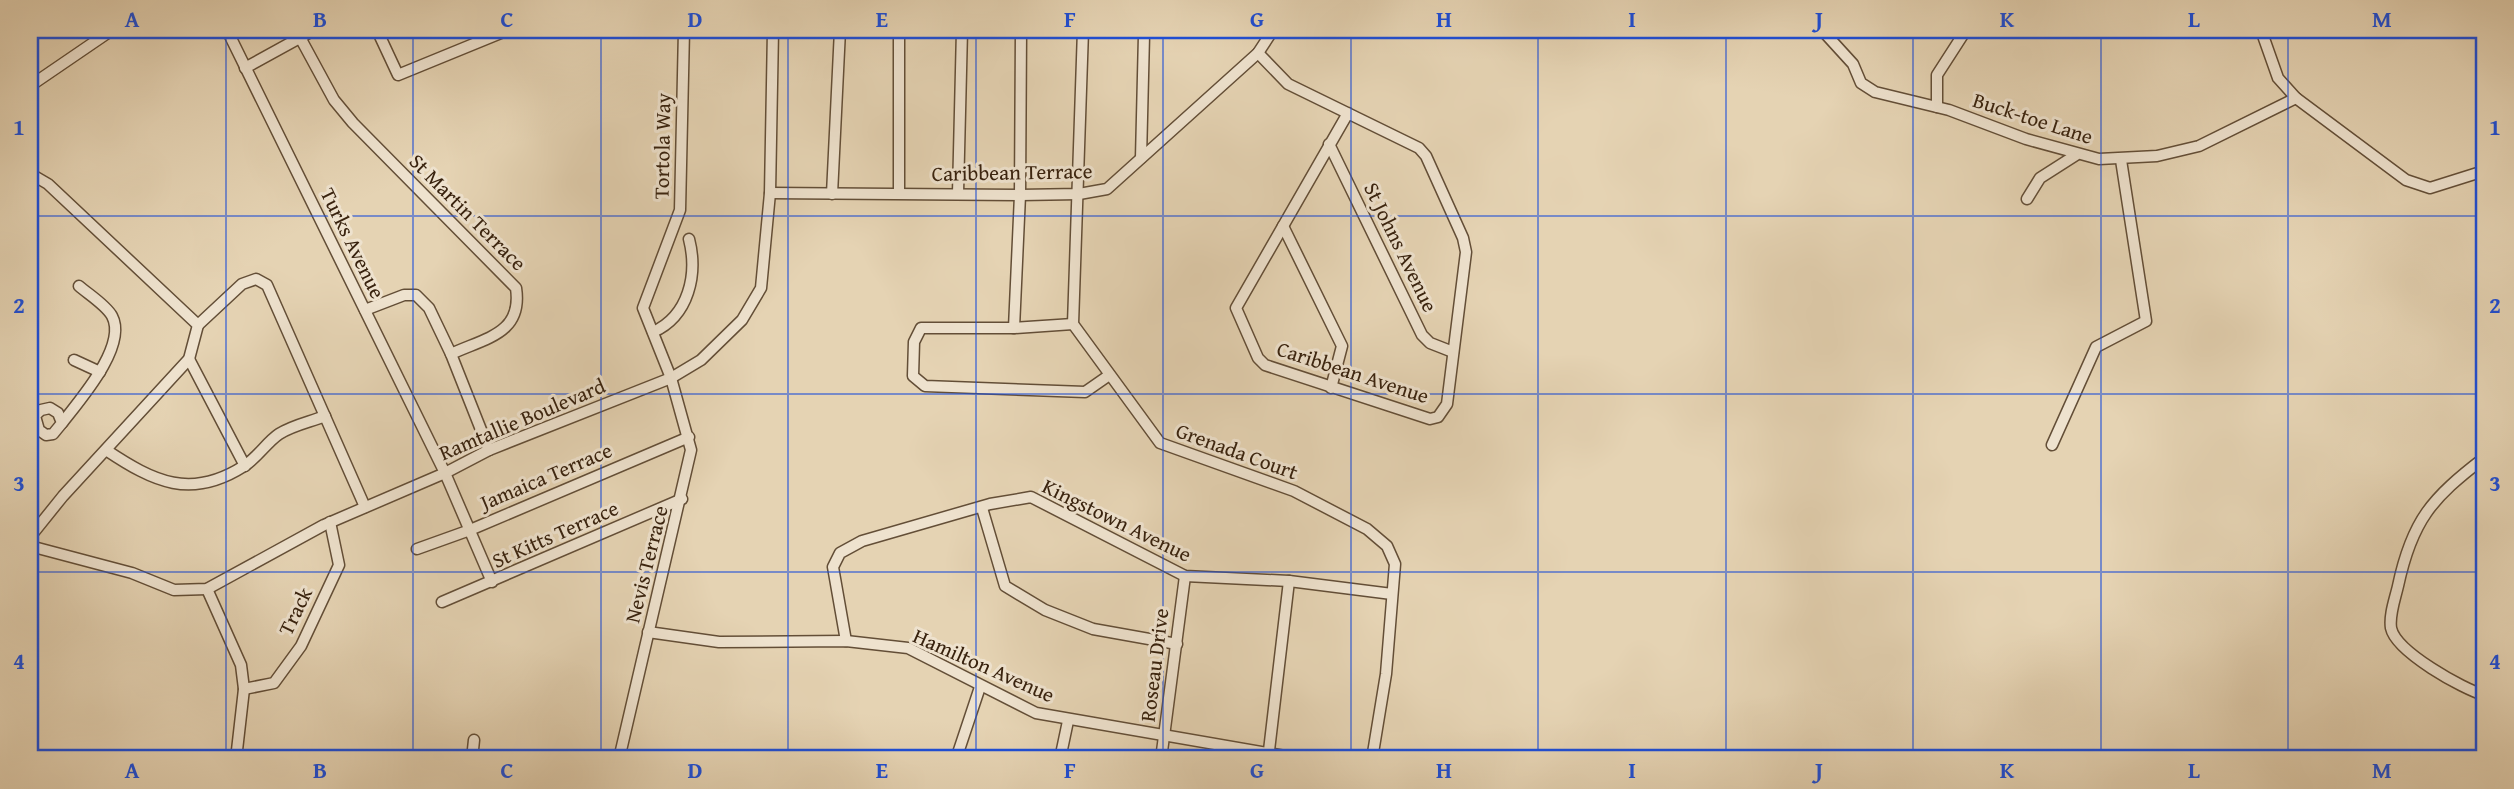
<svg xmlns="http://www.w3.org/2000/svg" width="2514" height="789" viewBox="0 0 2514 789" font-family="'Gentium Book Plus',serif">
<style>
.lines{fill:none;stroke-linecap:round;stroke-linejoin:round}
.minor-casing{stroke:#634e37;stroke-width:13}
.minor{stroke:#eee2ce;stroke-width:10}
.grid{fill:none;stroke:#1d4ed8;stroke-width:2;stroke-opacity:0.55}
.labels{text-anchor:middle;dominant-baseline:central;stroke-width:6;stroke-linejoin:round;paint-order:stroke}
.street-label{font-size:21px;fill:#38220e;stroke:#eee2ce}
.neatline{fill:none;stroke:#1d4ed8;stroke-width:2.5}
.grid-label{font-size:23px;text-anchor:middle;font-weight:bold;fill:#1d4ed8}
</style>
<rect width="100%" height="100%" fill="#e5d3b3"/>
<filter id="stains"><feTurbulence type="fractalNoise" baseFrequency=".00286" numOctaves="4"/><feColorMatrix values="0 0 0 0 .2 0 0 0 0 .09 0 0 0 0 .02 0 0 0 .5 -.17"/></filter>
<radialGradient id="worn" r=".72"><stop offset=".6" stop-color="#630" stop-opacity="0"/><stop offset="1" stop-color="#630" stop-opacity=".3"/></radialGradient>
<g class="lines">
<!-- minor casing -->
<g class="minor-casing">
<g id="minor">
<polyline points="227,30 445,473 492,582"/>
<path d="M 296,30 L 334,100 L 353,123 L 516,288 C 523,334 485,338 451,354 L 489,450"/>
<polyline points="377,30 398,75 508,30"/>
<polyline points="1021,30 1020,195 1014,328 921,328 914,342 913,376 925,386 1085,392 1108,376"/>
<polyline points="1083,30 1073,324 1160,443 1294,491 1367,529 1387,546 1395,564 1386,674 1372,759"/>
<polyline points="1137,30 1144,35 1141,158"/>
<polyline points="1822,30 1853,64 1861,83 1875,92 1949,110 2026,139 2099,159 2157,156 2199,146 2296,98"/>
<polyline points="2261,30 2278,78 2296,98 2406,180 2430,188 2484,171"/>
<polyline points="1258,53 1288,84 1419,148 1426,156 1463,238 1466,252 1447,404 1438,417 1430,419 1265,365 1258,358 1236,308 1348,113"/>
<polyline points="245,68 314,30"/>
<polyline points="30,86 112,30"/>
<polyline points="1937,107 1937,75 1966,30"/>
<polyline points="1329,144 1422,335 1430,343 1453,352"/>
<polyline points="30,179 36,177 48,184 198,325 189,359 63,496 30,537"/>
<polyline points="770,193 1020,195 1079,194 1107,189 1258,53 1273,30"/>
<polyline points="899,193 899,30"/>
<polyline points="958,193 962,30"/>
<polyline points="832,194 840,30"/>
<polyline points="2027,199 2040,178 2076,155"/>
<polyline points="1283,226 1342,346 1331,388"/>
<polyline points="365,310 404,295 416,295 429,308 451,354"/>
<polyline points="198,325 242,284 256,279 267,285 365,507"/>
<polyline points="1014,328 1073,324"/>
<path d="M 653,332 C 689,316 698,274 689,239"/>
<polyline points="189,359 245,466"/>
<polyline points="74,360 100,372"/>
<polyline points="30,420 41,410 50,408 58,413 62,423 53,434 46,435 39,430 35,416"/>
<path d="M 62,423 C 79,401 128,346 112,316 C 106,305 88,294 79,286"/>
<polyline points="2052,445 2096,347 2146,321 2121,160"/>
<path d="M 106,450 C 154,482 191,500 244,466 C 257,458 267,442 279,434 C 293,425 310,422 325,416"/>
<path d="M 2484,458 C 2432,498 2412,520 2398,586 C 2395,599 2389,615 2391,628 C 2396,652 2463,689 2484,695"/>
<polyline points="982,508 1005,586 1045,610 1093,629 1177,644"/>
<polyline points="30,546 132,573 174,590 207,589 324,525 445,473 489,450 671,378 701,360 742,320 761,288 770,193 773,30"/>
<polyline points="417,549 470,530 689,437"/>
<polyline points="207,589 241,665 244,689 236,759"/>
<polyline points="442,602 682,499"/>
<polyline points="648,632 719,642 846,641 908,648 1036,713 1302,759"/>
<polyline points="846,641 833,567 840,553 862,541 990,504 1031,497 1185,576 1289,581 1392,594"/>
<polyline points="244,689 274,683 301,646 339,565 330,522"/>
<polyline points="472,759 474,740"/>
<polyline points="619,759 691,450 671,378 643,308 680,210 684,30"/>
<polyline points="956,759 980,687"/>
<polyline points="1060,759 1068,721"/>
<polyline points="1161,759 1185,576"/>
<polyline points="1268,759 1289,581"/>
</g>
</g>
<!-- minor -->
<use href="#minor" class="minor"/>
</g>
<!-- grid -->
<path class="grid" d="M 226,30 L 226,759M 413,30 L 413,759M 601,30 L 601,759M 788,30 L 788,759M 976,30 L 976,759M 1163,30 L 1163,759M 1351,30 L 1351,759M 1538,30 L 1538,759M 1726,30 L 1726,759M 1913,30 L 1913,759M 2101,30 L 2101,759M 2288,30 L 2288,759M 30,216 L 2484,216M 30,394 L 2484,394M 30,572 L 2484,572"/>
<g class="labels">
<!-- street labels -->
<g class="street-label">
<text transform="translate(2033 118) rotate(18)">Buck-toe Lane</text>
<text transform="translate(662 146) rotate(-89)">Tortola Way</text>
<text transform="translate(1012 172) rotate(-1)">Caribbean Terrace</text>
<text transform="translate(468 212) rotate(45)">St Martin Terrace</text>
<text transform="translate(353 243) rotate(64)">Turks Avenue</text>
<text transform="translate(1401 247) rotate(64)">St Johns Avenue</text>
<text transform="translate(1353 372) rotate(18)">Caribbean Avenue</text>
<text transform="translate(522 419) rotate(-23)">Ramtallie Boulevard</text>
<text transform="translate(1237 451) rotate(20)">Grenada Court</text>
<text transform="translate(546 476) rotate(-23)">Jamaica Terrace</text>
<text transform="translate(1117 520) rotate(26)">Kingstown Avenue</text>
<text transform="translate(555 534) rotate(-24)">St Kitts Terrace</text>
<text transform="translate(646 564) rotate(-76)">Nevis Terrace</text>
<text transform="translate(295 611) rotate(-64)">Track</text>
<text transform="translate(984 665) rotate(24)">Hamilton Avenue</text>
<text transform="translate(1154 665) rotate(-83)">Roseau Drive</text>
</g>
</g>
<!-- margin -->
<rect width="2514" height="789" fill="none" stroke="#e5d3b3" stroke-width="77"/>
<rect x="38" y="38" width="2438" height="712" class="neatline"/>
<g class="grid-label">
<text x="132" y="27">A</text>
<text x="320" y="27">B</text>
<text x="507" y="27">C</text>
<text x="695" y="27">D</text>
<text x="882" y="27">E</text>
<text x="1070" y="27">F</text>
<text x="1257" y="27">G</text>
<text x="1444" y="27">H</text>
<text x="1632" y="27">I</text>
<text x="1819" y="27">J</text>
<text x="2007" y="27">K</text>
<text x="2194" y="27">L</text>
<text x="2382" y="27">M</text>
<text x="19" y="135">1</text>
<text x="2495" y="135">1</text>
<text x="19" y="313">2</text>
<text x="2495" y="313">2</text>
<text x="19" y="491">3</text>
<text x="2495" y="491">3</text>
<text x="19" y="669">4</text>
<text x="2495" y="669">4</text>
<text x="132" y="778">A</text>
<text x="320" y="778">B</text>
<text x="507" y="778">C</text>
<text x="695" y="778">D</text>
<text x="882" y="778">E</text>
<text x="1070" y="778">F</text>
<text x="1257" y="778">G</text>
<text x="1444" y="778">H</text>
<text x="1632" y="778">I</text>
<text x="1819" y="778">J</text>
<text x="2007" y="778">K</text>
<text x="2194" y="778">L</text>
<text x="2382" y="778">M</text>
</g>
<rect width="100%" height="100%" filter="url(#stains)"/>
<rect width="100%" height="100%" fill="url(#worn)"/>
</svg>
